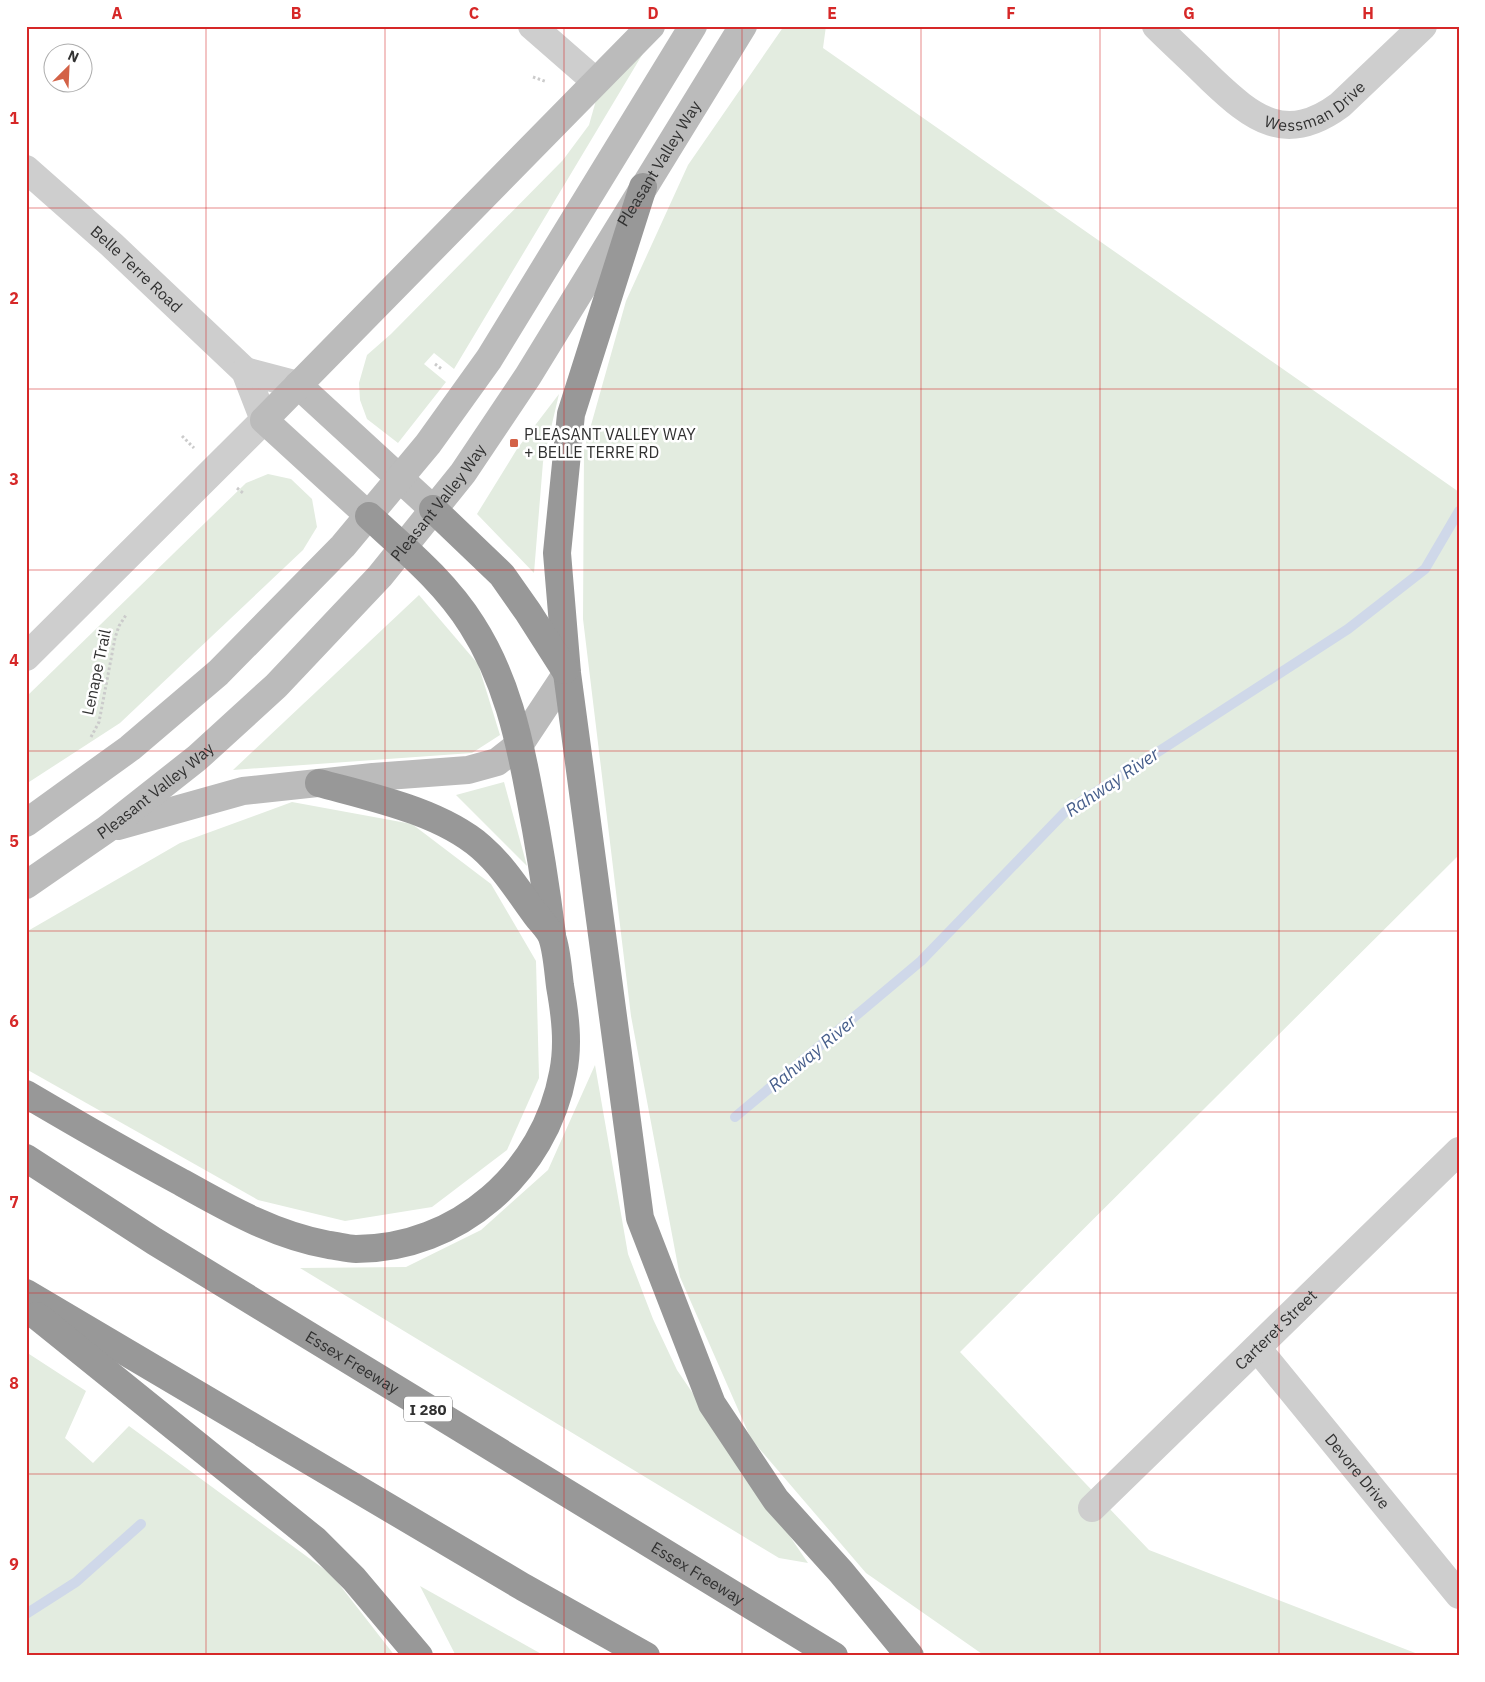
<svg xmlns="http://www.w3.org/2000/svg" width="1485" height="1682" viewBox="0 0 1485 1682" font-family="'IBM Plex Sans',sans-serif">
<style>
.green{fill:#e3ece0}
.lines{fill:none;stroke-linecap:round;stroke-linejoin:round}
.stream{stroke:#cfd8e9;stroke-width:10}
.path{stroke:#cbcbcb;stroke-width:3;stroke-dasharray:2.5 2.5;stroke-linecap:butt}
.street{stroke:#cecece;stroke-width:28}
.secondary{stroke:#bbb;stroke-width:28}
.highway{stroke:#989898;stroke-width:28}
.grid{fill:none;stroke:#d62828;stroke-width:1;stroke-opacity:0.55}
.poi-dot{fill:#d36247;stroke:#fff;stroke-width:2}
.labels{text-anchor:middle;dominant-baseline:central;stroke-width:5;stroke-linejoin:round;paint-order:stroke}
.shield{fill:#fff;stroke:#6f6f6f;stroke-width:1}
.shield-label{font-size:15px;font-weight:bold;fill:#313131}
.street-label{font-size:16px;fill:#313131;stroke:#fff}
.poi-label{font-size:16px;fill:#313131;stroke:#fff;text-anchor:start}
.water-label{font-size:18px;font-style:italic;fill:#465e8b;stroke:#fff}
.neatline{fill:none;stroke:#d62828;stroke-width:2}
.grid-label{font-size:16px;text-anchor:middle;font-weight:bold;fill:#d62828}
</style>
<rect width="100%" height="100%" fill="#fff"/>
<!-- green -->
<g class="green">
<polygon points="784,26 826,26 823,48 1459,492 1459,855 960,1352 1149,1550 1423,1656 985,1656 866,1573 751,1439 680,1277 631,1016 583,619 584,450 626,301 688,165"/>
<polygon points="657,30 454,369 434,353 424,364 446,382 398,443 367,419 360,400 359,383 367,355 391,334 563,160 589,125 602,79"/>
<polygon points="559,394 543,462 534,573 477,514 517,449"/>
<polygon points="268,474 291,479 312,499 317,527 303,550 120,723 26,784 26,697 246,483"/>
<polygon points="419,595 478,664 500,735 472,753 233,770"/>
<polygon points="504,782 527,866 456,795"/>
<polygon points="292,802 412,824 491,884 536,961 539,1078 507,1150 432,1207 345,1221 258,1200 26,1069 26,932 180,843"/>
<polygon points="595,1065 628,1254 653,1319 677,1370 808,1563 779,1558 300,1268 406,1267 481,1230 548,1170"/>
<polygon points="26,1352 86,1391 65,1438 93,1463 129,1426 332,1575 395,1656 26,1656"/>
<polygon points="420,1586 545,1656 456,1656"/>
</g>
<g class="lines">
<!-- stream -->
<g class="stream">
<polyline points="735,1117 921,961 1065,812 1348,629 1425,569 1459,511"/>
<polyline points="26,1614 76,1582 141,1524"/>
</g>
<!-- path -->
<g class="path">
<polyline points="533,77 547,82"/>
<polyline points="435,364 443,370"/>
<polyline points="182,436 194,448"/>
<polyline points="237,488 243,493"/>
<polyline points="91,737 99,722 115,638 119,626 126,615"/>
</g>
<!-- street -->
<g class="street">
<polyline points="532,26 595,81"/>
<path id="s1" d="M 1156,26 C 1174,44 1193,61 1211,79 C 1253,119 1286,145 1340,105 L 1423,26"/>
<path id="s2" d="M 26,169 L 112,245 L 245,371 L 264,420 L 26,657"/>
<polyline points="245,371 298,385"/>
<path id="s3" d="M 1257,1348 L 1459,1595"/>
<path id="s4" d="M 1092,1508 L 1459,1151"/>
</g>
<!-- secondary -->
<g class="secondary">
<polyline points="298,385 433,509"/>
<polyline points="369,516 264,420 651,26"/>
<polyline points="26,823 130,748 218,673 343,546 428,444 489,359 693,26"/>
<polyline points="118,826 243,791 373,777 468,770 497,762 520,744 567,673"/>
<path id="s5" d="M 26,885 L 107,829 L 197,758 L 276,686 L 380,576 L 463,473 L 528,376 L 743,26"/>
</g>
<!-- highway -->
<g class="highway">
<polyline points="643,187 571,414 557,553 567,673 640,1218 712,1404 776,1500 841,1572 910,1656"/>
<polyline points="433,509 502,575 528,612 565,670"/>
<path d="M 369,516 C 406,550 445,582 472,625 C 506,678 519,737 530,797 C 539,843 546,888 552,935"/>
<path d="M 26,1094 C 77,1124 127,1153 179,1181 C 227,1208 274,1235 329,1245 C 338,1246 347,1249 356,1249 C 458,1249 545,1172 563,1073 C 569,1044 565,1014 560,986 C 558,971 557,951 552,937 C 549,929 541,922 536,915 C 519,892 503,866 481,847 C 439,811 370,797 319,783"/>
<path id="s6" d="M 26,1158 L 154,1241 L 834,1656"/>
<polyline points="26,1293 523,1587 646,1656"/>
<polyline points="37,1316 315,1540 354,1579 419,1656"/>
</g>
</g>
<!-- grid -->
<path class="grid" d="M 206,26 L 206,1656M 385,26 L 385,1656M 564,26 L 564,1656M 742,26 L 742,1656M 921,26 L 921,1656M 1100,26 L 1100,1656M 1279,26 L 1279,1656M 26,208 L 1459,208M 26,389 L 1459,389M 26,570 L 1459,570M 26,751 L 1459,751M 26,931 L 1459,931M 26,1112 L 1459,1112M 26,1293 L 1459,1293M 26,1474 L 1459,1474"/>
<!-- markers -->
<rect class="poi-dot" x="509" y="438" width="10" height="10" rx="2.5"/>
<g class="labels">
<!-- shield labels -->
<rect class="shield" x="404" y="1396.5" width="48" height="25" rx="4"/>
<g class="shield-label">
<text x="428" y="1409">I 280</text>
</g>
<!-- street labels -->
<g class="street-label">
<text stroke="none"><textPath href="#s1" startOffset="200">Wessman Drive</textPath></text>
<text stroke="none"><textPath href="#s5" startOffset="970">Pleasant Valley Way</textPath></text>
<text stroke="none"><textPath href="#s2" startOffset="149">Belle Terre Road</textPath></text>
<text stroke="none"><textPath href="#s5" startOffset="565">Pleasant Valley Way</textPath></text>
<text transform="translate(96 672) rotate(-78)">Lenape Trail</text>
<text stroke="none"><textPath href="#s5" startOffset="160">Pleasant Valley Way</textPath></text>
<text stroke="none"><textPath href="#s4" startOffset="256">Carteret Street</textPath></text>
<text stroke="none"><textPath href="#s6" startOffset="385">Essex Freeway</textPath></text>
<text stroke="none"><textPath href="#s3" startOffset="159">Devore Drive</textPath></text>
<text stroke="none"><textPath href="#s6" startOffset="790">Essex Freeway</textPath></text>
</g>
<!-- poi labels -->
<g class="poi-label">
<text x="524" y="434">PLEASANT VALLEY WAY<tspan x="524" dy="18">+ BELLE TERRE RD</tspan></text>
</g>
<!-- water labels -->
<g class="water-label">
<text transform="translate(1112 782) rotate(-34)">Rahway River</text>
<text transform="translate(812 1053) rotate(-40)">Rahway River</text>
</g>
</g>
<!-- border -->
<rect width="1485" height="1682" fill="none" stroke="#ffffff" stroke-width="55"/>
<!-- north arrow -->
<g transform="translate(68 68) rotate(24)"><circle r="24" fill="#ffffff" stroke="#adadad"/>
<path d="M0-4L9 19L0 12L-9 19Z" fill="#d36247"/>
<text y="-8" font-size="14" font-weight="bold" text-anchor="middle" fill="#313131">N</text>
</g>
<rect x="28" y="28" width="1430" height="1626" class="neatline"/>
<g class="grid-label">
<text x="117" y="19">A</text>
<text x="296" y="19">B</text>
<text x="474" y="19">C</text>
<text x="653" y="19">D</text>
<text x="832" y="19">E</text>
<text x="1011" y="19">F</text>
<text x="1189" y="19">G</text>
<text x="1368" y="19">H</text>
<text x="14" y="124">1</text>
<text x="14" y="304">2</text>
<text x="14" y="485">3</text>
<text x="14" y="666">4</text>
<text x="14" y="847">5</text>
<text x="14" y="1027">6</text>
<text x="14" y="1208">7</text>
<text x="14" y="1389">8</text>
<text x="14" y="1570">9</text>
</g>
</svg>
